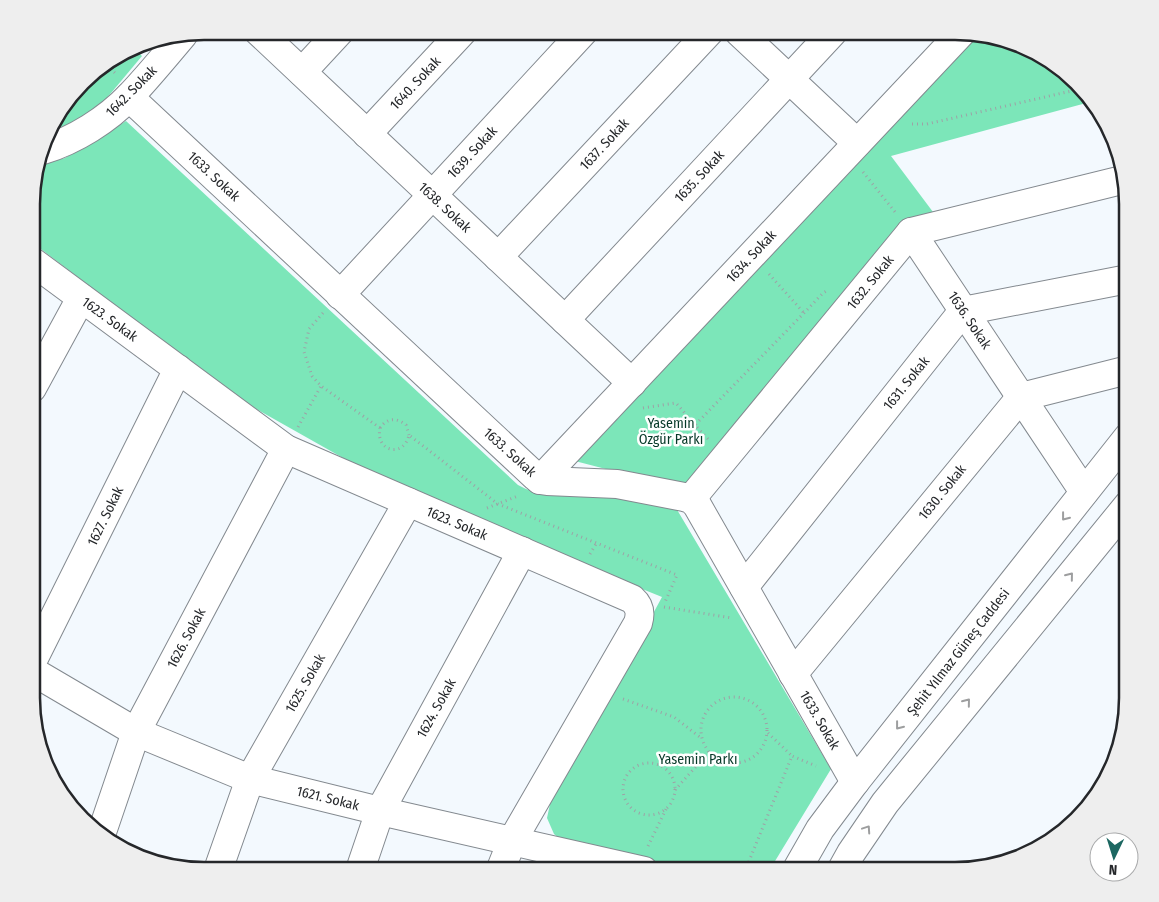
<svg xmlns="http://www.w3.org/2000/svg" width="1159" height="902" font-family="'Fira Sans Condensed',sans-serif">
  <rect width="100%" height="100%" fill="#f3f9fe"/>
  <g fill="#7ce6b9">
    <path d="M973,33L1021,44L1062,70L1074,80L1090,102L891,156L933,212L899,229L691,491L571,460Z"/>
    <path d="M134,49L142,56L106,99L72,125L48,137L54,118L90,74Z"/>
    <path d="M126,121L518,485L526,489L536,492L615,495L676,508L831,769L769,871H682L568,846L554,834L547,818L550,804L662,597L543,549L352,463L235,397L33,243V182L38,165L65,158Z"/>
  </g>
  <g fill="none" stroke-linecap="round" stroke-linejoin="round">
    <defs>
      <g id="minor">
        <path d="M258,31L632,383"/>
        <path d="M739,32L857,143"/>
        <path d="M302,72L340,31"/>
        <path d="M129,97L535,476L540,480L547,481L617,484L684,497L691,499L697,505L855,782"/>
        <path d="M367,134L463,31"/>
        <path d="M43,150C75,140 107,120 130,96C149,76 166,55 183,35"/>
        <path d="M911,232L1084,492"/>
        <path d="M498,257L710,31"/>
        <path d="M33,262L286,449L632,599C640,606 641,613 638,623L512,841L500,871"/>
        <path d="M340,295L584,31"/>
        <path d="M565,320L833,32"/>
        <path d="M32,388L81,298"/>
        <path d="M540,480L962,32"/>
        <path d="M691,499L911,232L1122,180"/>
        <path d="M744,587L963,311L1128,279"/>
        <path d="M32,662L178,369"/>
        <path d="M32,671L136,732L250,779L380,811L644,871"/>
        <path d="M793,674L1021,397L1128,370"/>
        <path d="M101,835L136,732L286,449"/>
        <path d="M218,870L250,779L408,502"/>
        <path d="M360,870L380,811L522,551"/>
      </g>
      <g id="major">
        <path d="M796,871L820,829L855,782L1128,437"/>
        <path d="M841,871L851,853L885,803L1128,505"/>
      </g>
    </defs>
    <use href="#minor" stroke="#83898f" stroke-width="30"/>
    <use href="#major" stroke="#83898f" stroke-width="30"/>
    <g stroke="#9da2a6" stroke-width="3" stroke-dasharray="1 4" stroke-linecap="butt">
      <path d="M107,65L116,74"/>
      <path d="M912,124H927L1080,89"/>
      <path d="M863,172L895,212"/>
      <path d="M769,274L804,313"/>
      <path d="M323,313L309,329L304,352L312,376L321,386L380,428C375,452 404,458 409,435L498,504L677,575L665,602"/>
      <path d="M643,408L676,403L695,425"/>
      <path d="M298,427L321,386"/>
      <path d="M380,428C387,418 396,417 406,425L409,435"/>
      <path d="M708,439L695,425L804,313L823,293L828,290"/>
      <path d="M487,508L518,496"/>
      <path d="M590,554L596,544"/>
      <path d="M664,607L732,618"/>
      <circle cx="734" cy="730" r="33"/>
      <path d="M623,699L674,717L701,738"/>
      <path d="M768,733L792,756"/>
      <circle cx="649" cy="789" r="26"/>
      <path d="M675,790L709,752"/>
      <path d="M648,846L666,809"/>
      <path d="M745,871L792,756L816,766"/>
    </g>
    <use href="#minor" stroke="#fff" stroke-width="28"/>
    <use href="#major" stroke="#fff" stroke-width="28"/>
  </g>
  <defs><path id="oneway-chevron" d="M-2-3.5L2.5 0L-2 3.5" fill="none" stroke-width="1.6" stroke-linecap="round" stroke-linejoin="round" transform="scale(1.25)"/></defs>
  <g stroke="#9d9e9f">
    <use href="#oneway-chevron" transform="translate(1065 517) rotate(128)"/>
    <use href="#oneway-chevron" transform="translate(1070 576) rotate(-51)"/>
    <use href="#oneway-chevron" transform="translate(967 702) rotate(-51)"/>
    <use href="#oneway-chevron" transform="translate(899 726) rotate(128)"/>
    <use href="#oneway-chevron" transform="translate(867 829) rotate(-56)"/>
  </g>
  <g text-anchor="middle" stroke-width="5" stroke-linejoin="round" paint-order="stroke">
    <g font-size="14" fill="#25272a" stroke="#fff">
      <text transform="translate(415 83) rotate(-47)" y="5">1640. Sokak</text>
      <text transform="translate(131 91) rotate(-45)" y="5">1642. Sokak</text>
      <text transform="translate(604 144) rotate(-47)" y="5">1637. Sokak</text>
      <text transform="translate(472 152) rotate(-47)" y="5">1639. Sokak</text>
      <text transform="translate(214 176) rotate(43)" y="5">1633. Sokak</text>
      <text transform="translate(699 176) rotate(-47)" y="5">1635. Sokak</text>
      <text transform="translate(445 207) rotate(43)" y="5">1638. Sokak</text>
      <text transform="translate(751 256) rotate(-47)" y="5">1634. Sokak</text>
      <text transform="translate(870 282) rotate(-51)" y="5">1632. Sokak</text>
      <text transform="translate(110 319) rotate(36)" y="5">1623. Sokak</text>
      <text transform="translate(970 320) rotate(56)" y="5">1636. Sokak</text>
      <text transform="translate(906 383) rotate(-51)" y="5">1631. Sokak</text>
      <text transform="translate(510 452) rotate(42)" y="5">1633. Sokak</text>
      <text transform="translate(942 492) rotate(-51)" y="5">1630. Sokak</text>
      <text transform="translate(105 516) rotate(-64)" y="5">1627. Sokak</text>
      <text transform="translate(457 523) rotate(23)" y="5">1623. Sokak</text>
      <text transform="translate(186 638) rotate(-62)" y="5">1626. Sokak</text>
      <text transform="translate(958 652) rotate(-52)" y="5">Şehit Yılmaz Güneş Caddesi</text>
      <text transform="translate(305 683) rotate(-60)" y="5">1625. Sokak</text>
      <text transform="translate(436 708) rotate(-61)" y="5">1624. Sokak</text>
      <text transform="translate(820 720) rotate(60)" y="5">1633. Sokak</text>
      <text transform="translate(328 798) rotate(14)" y="5">1621. Sokak</text>
    </g>
    <g font-size="14" fill="#063928" stroke="#fff">
      <text x="671" y="428">Yasemin<tspan x="671" dy="16">Özgür Parkı</tspan></text>
      <text x="698" y="764">Yasemin Parkı</text>
    </g>
  </g>
  <path d="M0 0H1159V902H0ZM204 40H955A164 164 0 0 1 1119 204V698A164 164 0 0 1 955 862H204A164 164 0 0 1 40 698V204A164 164 0 0 1 204 40Z" fill="#eee" fill-rule="evenodd"/>
  <path fill="none" stroke="#25272a" stroke-width="2.5" d="M204 40H955A164 164 0 0 1 1119 204V698A164 164 0 0 1 955 862H204A164 164 0 0 1 40 698V204A164 164 0 0 1 204 40Z"/>
  <g transform="translate(1114 857) rotate(184)"><circle r="24" fill="#ffffff" stroke="#a8a9aa"/>
  <path d="M0-4L9 19L0 12L-9 19Z" fill="#1c6761"/>
  <text y="-8" font-size="14" font-weight="bold" text-anchor="middle" fill="#25272a">N</text>
  </g>
</svg>
